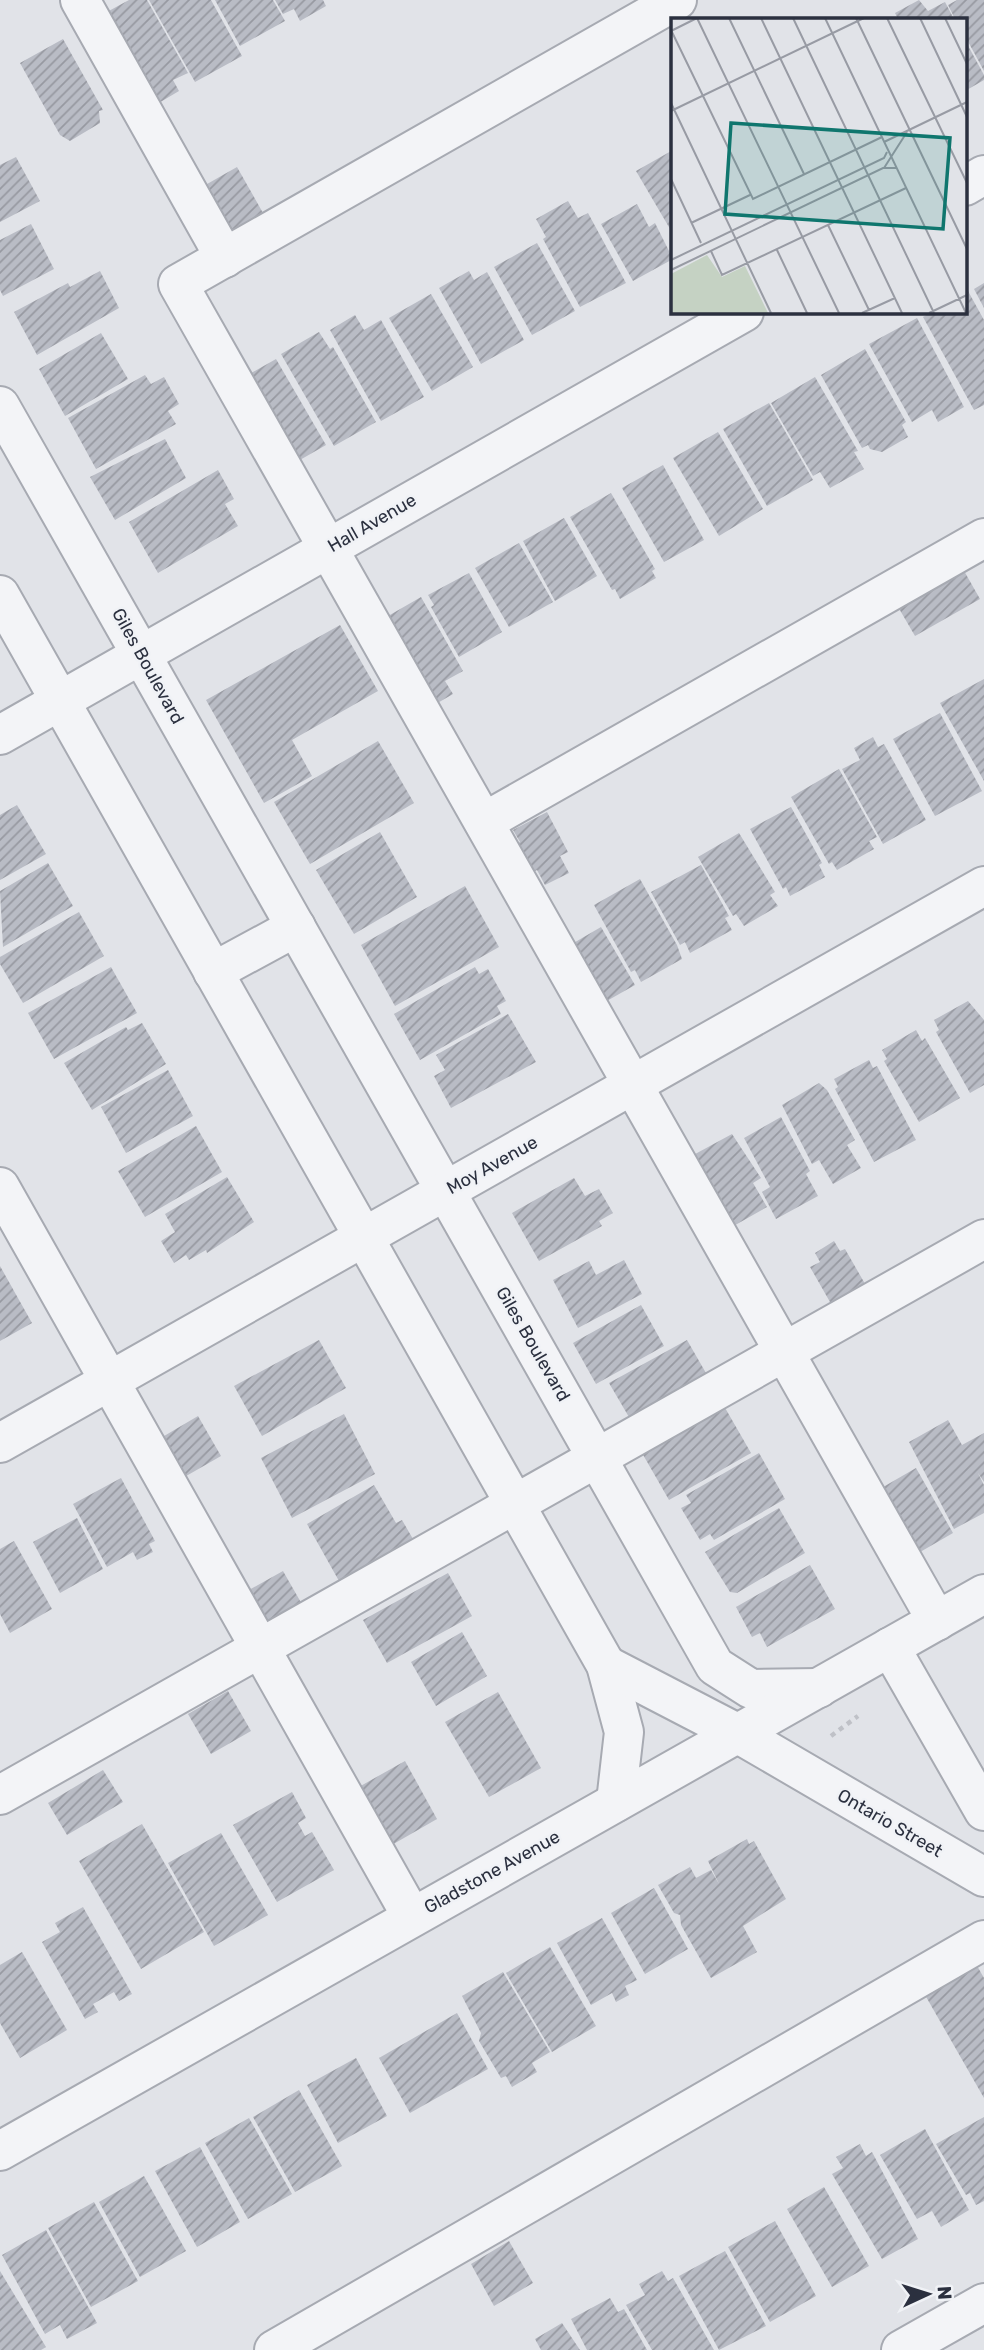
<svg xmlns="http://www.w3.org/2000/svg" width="984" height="2350" font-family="Rubik,sans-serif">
  <defs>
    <pattern id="building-hatch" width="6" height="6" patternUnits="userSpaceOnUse" patternTransform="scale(1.75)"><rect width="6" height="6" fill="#b9bcc5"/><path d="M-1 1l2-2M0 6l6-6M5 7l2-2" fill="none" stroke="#9799a1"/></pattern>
  </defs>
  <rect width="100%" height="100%" fill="#e1e3e8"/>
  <g fill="url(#building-hatch)">
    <path d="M129,0H147L188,73L173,80L179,91L152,107L94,19Z"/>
    <path d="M149,0H211L242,56L195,82Z"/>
    <path d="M215,0H273L285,21L240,46Z"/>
    <path d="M275,0H323L326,6L300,21L294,9L283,14Z"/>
    <path d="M919,0L928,11L945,2L954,19H898L895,13Z"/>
    <path d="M957,0H984V71L965,36V19H955L948,5Z"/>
    <path d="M63,39L103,110L99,111L100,123L70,141L60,135L20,63Z"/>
    <path d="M965,40L984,75V80L965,91Z"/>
    <path d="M673,150V234L636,171Z"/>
    <path d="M16,157L40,201L0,222V165Z"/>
    <path d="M237,167L263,213L218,238L193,192Z"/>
    <path d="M568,201L578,218L588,213L626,283L580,307L543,239L546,237L536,219Z"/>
    <path d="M637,204L649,227L655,223L673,259L633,281L601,224Z"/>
    <path d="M31,224L54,269L3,296L0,290V240Z"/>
    <path d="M537,243L575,311L532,335L494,267Z"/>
    <path d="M100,271L119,308L37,355L14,312L68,283L70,287Z"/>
    <path d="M469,271L474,280L487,272L524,340L481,364L439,288Z"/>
    <path d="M984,283V308L974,289Z"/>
    <path d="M968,291L984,320V405L974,410L923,317L932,312H965V293Z"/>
    <path d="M431,294L473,367L432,391L389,318Z"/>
    <path d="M355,315L364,330L381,320L424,397L381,421L330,330Z"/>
    <path d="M917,318L964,407L938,422L932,410L912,422L869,344Z"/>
    <path d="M319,332L330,349L333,347L376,422L334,446L281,354Z"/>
    <path d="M101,333L128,379L65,416L39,369Z"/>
    <path d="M865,349L906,422L902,425L908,437L882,452L870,449L868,445L862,448L821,375Z"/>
    <path d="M276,359L326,445L286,468L237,381Z"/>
    <path d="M145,375L151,384L164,377L179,404L168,411L176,424L96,469L68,418Z"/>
    <path d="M815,377L858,451L854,452L864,469L830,488L820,472L813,476L771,403Z"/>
    <path d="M769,403L813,480L767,506L723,429Z"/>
    <path d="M718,432L763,509L719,536L673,458Z"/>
    <path d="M165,439L186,478L115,520L90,477Z"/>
    <path d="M663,465L704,540L664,562L622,488Z"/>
    <path d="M218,470L234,499L225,504L238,526L158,573L129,522Z"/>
    <path d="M611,493L655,569L652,571L656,578L620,599L615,589L612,590L570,517Z"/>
    <path d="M564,518L597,576L555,601L523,541Z"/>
    <path d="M519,543L553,602L509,627L475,568Z"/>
    <path d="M959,562L980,599L915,636L894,600Z"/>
    <path d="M469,573L502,632L459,657L431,607L434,605L428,595Z"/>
    <path d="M421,597L463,671L445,681L453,694L429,708L376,623Z"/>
    <path d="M340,625L378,691L292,740L312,776L264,803L206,700Z"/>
    <path d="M984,679V781L940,703Z"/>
    <path d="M940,713L982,791L935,816L893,739Z"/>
    <path d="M873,737L878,747L884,744L926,820L883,844L842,769L860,760L854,748Z"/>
    <path d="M378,741L414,803L310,864L274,802Z"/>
    <path d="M839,769L877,837L869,841L874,849L837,870L832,862L829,864L791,797Z"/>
    <path d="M17,805L46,854L0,880V815Z"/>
    <path d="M791,807L822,863L819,865L825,877L790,896L786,887L783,889L750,829Z"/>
    <path d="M547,812L568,852L560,856L569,873L545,885L537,870L526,876L511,847L520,842L513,830Z"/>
    <path d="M380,832L417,897L354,934L316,870Z"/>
    <path d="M739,833L775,892L770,895L778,906L744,926L736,914L733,916L698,857Z"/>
    <path d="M48,863L73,906L3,947L0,891Z"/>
    <path d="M701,865L729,916L725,918L732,930L690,953L685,942L680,945L651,892Z"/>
    <path d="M640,879L677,945L682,959L641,982L635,970L631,972L594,905Z"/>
    <path d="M465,886L499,947L395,1006L361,945Z"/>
    <path d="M79,912L104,956L23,1003L0,964V957Z"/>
    <path d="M601,927L635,985L598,1006L565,948Z"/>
    <path d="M111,967L137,1013L54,1059L28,1013Z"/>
    <path d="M475,967L479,974L488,969L506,1001L497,1006L501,1014L420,1060L394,1014Z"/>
    <path d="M968,1001L984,1020V1085L970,1093L936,1032L939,1030L934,1020Z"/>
    <path d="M508,1014L536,1062L451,1108L434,1076L445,1070L436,1055Z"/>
    <path d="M142,1023L166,1064L92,1110L64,1063L126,1027L128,1030Z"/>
    <path d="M916,1030L922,1041L925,1038L960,1098L919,1122L884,1061L887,1059L882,1050Z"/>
    <path d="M869,1060L873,1068L877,1066L916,1140L874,1162L835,1089L838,1087L834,1079Z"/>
    <path d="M168,1070L193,1116L126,1153L101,1107Z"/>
    <path d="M819,1083L827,1090L855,1140L847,1145L861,1168L833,1184L819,1160L812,1164L782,1105Z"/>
    <path d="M781,1117L810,1171L806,1174L818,1196L776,1219L762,1192L770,1187L744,1138Z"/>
    <path d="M196,1126L222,1172L145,1217L118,1171Z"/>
    <path d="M732,1134L761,1178L753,1183L767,1207L730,1228L686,1159Z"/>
    <path d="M227,1177L254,1222L207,1253L206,1250L189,1260L186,1255L174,1263L161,1241L175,1232L165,1214Z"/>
    <path d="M574,1178L585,1196L599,1189L613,1213L599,1221L602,1226L539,1261L512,1213Z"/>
    <path d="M834,1241L840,1251L845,1249L868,1289L834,1309L810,1267L820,1262L815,1253Z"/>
    <path d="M624,1260L642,1294L578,1328L553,1280L589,1261L596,1275Z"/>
    <path d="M0,1266L32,1323L0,1341Z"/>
    <path d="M641,1305L664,1346L596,1384L573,1343Z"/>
    <path d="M319,1340L346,1388L262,1436L234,1386Z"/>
    <path d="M687,1340L710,1380L633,1424L609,1383Z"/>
    <path d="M724,1406L751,1453L669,1500L642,1453Z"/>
    <path d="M344,1414L375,1474L292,1518L261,1458Z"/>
    <path d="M198,1416L221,1456L181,1479L159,1439Z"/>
    <path d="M948,1420L962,1445L984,1433V1482L978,1473L984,1485V1513L954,1529L909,1442Z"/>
    <path d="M759,1453L785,1499L714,1540L710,1534L700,1540L681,1508L691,1503L686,1495Z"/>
    <path d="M916,1468L953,1533L908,1559L871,1494Z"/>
    <path d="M121,1478L155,1541L149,1544L153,1552L137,1560L133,1552L107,1567L73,1504Z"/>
    <path d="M374,1485L396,1523L402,1520L413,1539L339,1581L307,1524Z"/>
    <path d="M779,1508L805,1553L737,1593L730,1592L705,1552Z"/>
    <path d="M77,1518L103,1569L60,1593L33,1542Z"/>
    <path d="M14,1541L52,1609L10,1633L0,1614V1549Z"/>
    <path d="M810,1565L835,1609L767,1647L760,1633L752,1637L736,1607Z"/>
    <path d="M283,1571L307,1613L265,1637L240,1595Z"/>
    <path d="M448,1573L472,1616L387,1663L363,1620Z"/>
    <path d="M462,1632L487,1676L436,1706L411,1662Z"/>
    <path d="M228,1691L251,1731L211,1754L188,1714Z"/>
    <path d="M498,1692L541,1768L489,1797L445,1722Z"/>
    <path d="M405,1761L437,1819L390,1846L357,1788Z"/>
    <path d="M103,1770L123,1802L67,1835L48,1803Z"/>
    <path d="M292,1792L306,1818L298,1823L305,1836L312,1832L334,1870L277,1902L233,1825Z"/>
    <path d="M142,1824L204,1932L141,1969L79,1861Z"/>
    <path d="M221,1833L268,1915L214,1946L168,1863Z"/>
    <path d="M747,1839L749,1844L754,1841L786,1899L743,1926L757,1952L711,1978L681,1925L680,1915L674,1913L658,1885L690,1867L696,1878L711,1870L719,1884L708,1861Z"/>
    <path d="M654,1888L688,1949L645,1974L611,1913Z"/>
    <path d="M83,1907L132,1994L119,2001L114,1992L93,2004L98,2012L85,2019L42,1942L60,1932L55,1923Z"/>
    <path d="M602,1918L637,1980L625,1986L629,1995L616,2002L612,1993L591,2005L557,1943Z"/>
    <path d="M550,1947L596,2026L552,2052L506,1973Z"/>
    <path d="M22,1952L67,2030L20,2058L0,2023V1965Z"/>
    <path d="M972,1957L984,1978V2098L921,1988Z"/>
    <path d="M503,1972L550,2052L532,2063L537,2072L512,2087L506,2076L501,2078L479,2041L481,2033L462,1996Z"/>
    <path d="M457,2013L488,2069L410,2113L379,2058Z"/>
    <path d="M356,2058L387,2116L338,2143L307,2085Z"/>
    <path d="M299,2090L342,2166L295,2192L253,2117Z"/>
    <path d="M984,2117V2201L976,2205L970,2193L966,2195L936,2144Z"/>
    <path d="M249,2118L292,2194L248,2219L205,2143Z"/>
    <path d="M925,2129L969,2210L941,2227L932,2211L917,2219L880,2155Z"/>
    <path d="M860,2144L866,2156L872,2152L918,2239L882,2259L832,2174L843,2168L836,2157Z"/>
    <path d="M200,2147L240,2222L197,2247L155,2171Z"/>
    <path d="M144,2176L186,2251L140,2277L99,2202Z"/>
    <path d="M824,2187L869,2266L832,2287L787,2209Z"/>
    <path d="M94,2202L138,2281L91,2307L48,2228Z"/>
    <path d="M775,2221L816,2296L770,2322L728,2247Z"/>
    <path d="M46,2230L97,2323L67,2339L60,2325L45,2334L2,2255Z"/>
    <path d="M509,2241L533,2283L494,2306L471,2264Z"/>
    <path d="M725,2251L766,2326L719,2350L679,2276Z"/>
    <path d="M0,2271L46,2347L41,2350H0Z"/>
    <path d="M662,2271L668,2281L673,2278L714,2350H652L626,2305L645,2295L639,2284Z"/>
    <path d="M610,2298L618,2312L624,2309L647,2350H587L571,2319Z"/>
    <path d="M562,2323L580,2350H541L535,2339Z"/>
  </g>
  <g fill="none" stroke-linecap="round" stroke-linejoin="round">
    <defs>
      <g id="minor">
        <path d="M80,0L225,258"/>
        <path d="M677,0L178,284L937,1621"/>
        <path d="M965,186L984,175"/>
        <path d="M0,406L715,1666L751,1689L819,1688"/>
        <path d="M0,595L606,1665L624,1732L616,1802"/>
        <path d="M0,735L744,312"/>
        <path d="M484,822L984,538"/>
        <path d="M213,972L296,927"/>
        <path d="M0,1187L412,1917"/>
        <path d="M0,1443L984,886"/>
        <path d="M890,1647L984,1811"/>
        <path d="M606,1665L737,1733L984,1877"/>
        <path d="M0,1795L984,1239"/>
        <path d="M0,2151L984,1594"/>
        <path d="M274,2350L984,1940"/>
        <path d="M901,2350L984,2303"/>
      </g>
    </defs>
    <use href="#minor" stroke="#a7aab2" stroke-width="42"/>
    <path stroke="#bfc1c7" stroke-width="4.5" stroke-dasharray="5 5" stroke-linecap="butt" d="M831,1736L858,1716"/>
    <use href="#minor" stroke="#f3f4f7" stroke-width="38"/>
  </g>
  <g text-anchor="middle" stroke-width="5" stroke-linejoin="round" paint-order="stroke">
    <g font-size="18" fill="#2b303f" stroke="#f0f2f6">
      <text transform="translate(372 523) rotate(-30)" y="6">Hall Avenue</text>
      <text transform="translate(148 666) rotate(61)" y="6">Giles Boulevard</text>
      <text transform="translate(492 1165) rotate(-29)" y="6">Moy Avenue</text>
      <text transform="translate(533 1344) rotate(60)" y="6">Giles Boulevard</text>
      <text transform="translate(890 1823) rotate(30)" y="6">Ontario Street</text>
      <text transform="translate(492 1872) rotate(-29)" y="6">Gladstone Avenue</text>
    </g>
  </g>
  <g transform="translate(671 18)">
    <rect width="296" height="296" fill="#e1e3e8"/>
    <path d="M36,237L51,259L74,248L97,295H0V256Z" fill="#c5d2c3"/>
    <path fill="none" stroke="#989ba4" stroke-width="2" d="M26,0L168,295M58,0L133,156M90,0L231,295M122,0L263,295M154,0L295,295M185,0L296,231M216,0L296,165M249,0L296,99M274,0L296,46M0,12L82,181L211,119M0,13L26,0M0,85L100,295M0,93L193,0M213,124L296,84M213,150L236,114M0,161L30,225M20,205L79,177M157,207L198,292M106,232L136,295M40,233L51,257L235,170M0,242L213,140L216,134M0,252L212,150H225M191,295L224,280M258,295L296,277"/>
    <path fill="#0f766e" fill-opacity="0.15" stroke="#0f766e" stroke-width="3.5" d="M60,105L279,120L272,211L54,196Z"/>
    <rect width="296" height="296" fill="none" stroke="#2b303f" stroke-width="3.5"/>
  </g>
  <g transform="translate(928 2294) rotate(86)" stroke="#f0f2f6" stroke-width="5" paint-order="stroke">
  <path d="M0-5L12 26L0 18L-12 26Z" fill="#2b303f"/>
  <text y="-10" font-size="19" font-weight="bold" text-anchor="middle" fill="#2b303f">N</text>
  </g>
</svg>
